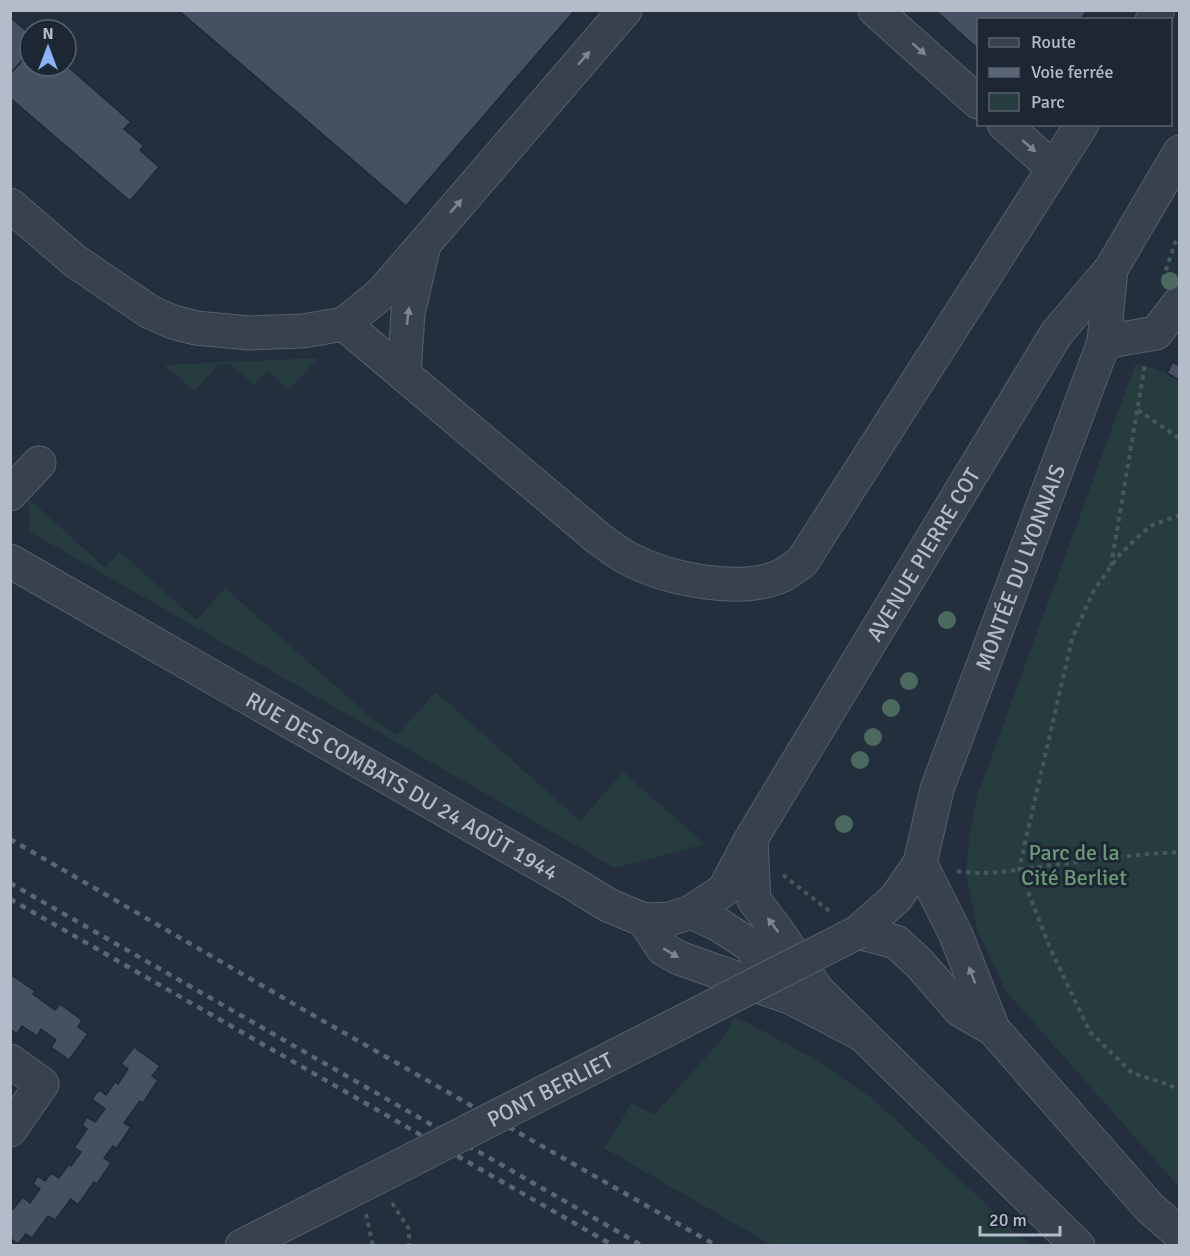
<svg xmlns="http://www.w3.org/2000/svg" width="1190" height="1256" font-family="Signika,sans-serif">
  <rect width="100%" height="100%" fill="#242f3e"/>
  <g fill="#263c3f">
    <path d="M318,358L289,390L267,370L254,385L230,364H219L195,391L164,365Z"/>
    <path d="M1136,363L1167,373L1179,381V1187L1006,991L977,929L966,873L969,839L977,796Z"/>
    <path d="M28,498L105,568L120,552L196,620L225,588L376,722L397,735L436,692L580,821L623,772L705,844L615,868L30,532Z"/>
    <path d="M735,1016L811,1057L873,1099L1030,1245H772L604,1148L632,1103L654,1115L723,1038Z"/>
  </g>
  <g fill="#455162" stroke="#1f2835" stroke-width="1.5">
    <path d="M178,10H575L406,206Z"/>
    <path d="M935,10H1088L1080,20H978V49Z"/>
    <path d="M10,17L30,34V52L10,74Z"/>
    <path d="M30,52V66L66,65L131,122L124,129L144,146L140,150L159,167L130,201L10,98V74Z"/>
    <path d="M1173,362L1180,367V381L1167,373Z"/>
    <path d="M13,976L35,991L33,994L55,1010L60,1004L82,1020L78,1027L88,1034L69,1060L51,1047L56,1040L41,1029L37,1036L22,1026L17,1034L10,1029V978Z"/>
    <path d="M134,1047L160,1066L152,1076L158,1080L143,1103L140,1101L124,1123L131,1127L116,1149L113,1146L104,1158L111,1163L97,1184L94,1182L78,1205L71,1199L55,1220L48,1216L32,1238L26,1234L18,1244L10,1238V1212L23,1197L30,1203L40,1189L33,1184L38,1176L45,1181L51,1173L59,1178L69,1164L71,1166L81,1152L74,1148L87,1129L82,1125L87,1117L95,1122L105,1109L92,1099L99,1090L106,1095L115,1082L118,1084L128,1069L121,1064Z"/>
  </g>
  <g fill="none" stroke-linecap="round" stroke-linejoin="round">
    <defs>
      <g id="minor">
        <path d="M875,10L978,102"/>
        <path d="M1152,20L1158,10"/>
        <path d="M1004,124L1053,168"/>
        <path d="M10,205L75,261L150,312L173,322L196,328L249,333L303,331L344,324L598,538C608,545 618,553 629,559C668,579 741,595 783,575C790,571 796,566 802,562L1082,124"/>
        <path d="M344,324L382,293L625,10"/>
        <path d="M1104,342L1156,333L1180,302"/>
        <path d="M404,375L408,313L423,249"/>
        <path d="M10,494L39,463"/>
        <path id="s1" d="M10,561L574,884L608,905L644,920L663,949L679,958L792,998L863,1035"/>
        <path d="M751,841L754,900L776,929L817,990L1078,1246"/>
        <path d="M920,863L956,935L993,1029"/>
        <path d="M691,912L719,925L750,945L774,981L790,997"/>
        <path id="s2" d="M644,920L670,919L691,912L724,890L751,839L1056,334L1111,269L1180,152"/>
        <path id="s3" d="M858,932L896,898L920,863L937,789L1104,342L1111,269"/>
        <path d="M858,932L896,942L919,963L960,1010L993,1029L1150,1208L1180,1234"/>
        <path d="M10,1061L42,1084L10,1130"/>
        <path d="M242,1246L386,1173"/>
      </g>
    </defs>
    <use href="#minor" stroke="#565f6c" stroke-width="35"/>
    <g stroke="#44595c" stroke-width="4" stroke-dasharray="4.5 4.5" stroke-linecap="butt">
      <path d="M1163,279L1175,243L1180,235"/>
      <path d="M1138,410L1180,439"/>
      <path d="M1180,515L1150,526L1120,554L1094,590L1072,639L1019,869L1050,948L1090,1032L1132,1073L1170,1085L1180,1091"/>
      <path d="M1111,566L1145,364"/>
      <path d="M957,871C984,876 1017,870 1045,866C1090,861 1134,854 1180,852"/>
      <path d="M783,875L832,913"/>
      <path d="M392,1203L409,1229V1246"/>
      <path d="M366,1214L373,1246"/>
    </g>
    <use href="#minor" stroke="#38414e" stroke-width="33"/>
    <g stroke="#5a6575" stroke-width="4.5" stroke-dasharray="6 6" stroke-linecap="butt">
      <path d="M10,839L311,1014L717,1246"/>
      <path d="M10,883L643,1246"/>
      <path d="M10,899L614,1246"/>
    </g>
    <defs>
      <g id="minor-bridge">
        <path id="s4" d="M386,1173L858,932"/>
      </g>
    </defs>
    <use href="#minor-bridge" stroke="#565f6c" stroke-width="35" stroke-linecap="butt"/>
    <use href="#minor-bridge" stroke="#38414e" stroke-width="33"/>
  </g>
  <g fill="#4b6a5d">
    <circle cx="1170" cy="281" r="9"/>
    <circle cx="947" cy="620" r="9"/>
    <circle cx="909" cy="681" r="9"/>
    <circle cx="891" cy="708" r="9"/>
    <circle cx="873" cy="737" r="9"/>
    <circle cx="860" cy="760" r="9"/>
    <circle cx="844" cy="824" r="9"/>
  </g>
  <defs><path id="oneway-solid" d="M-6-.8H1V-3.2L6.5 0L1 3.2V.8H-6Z" transform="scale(1.5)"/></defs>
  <g fill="#7c8592">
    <use href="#oneway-solid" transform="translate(919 49) rotate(41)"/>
    <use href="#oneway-solid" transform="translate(584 58) rotate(-49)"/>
    <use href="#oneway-solid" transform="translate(1029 146) rotate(41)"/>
    <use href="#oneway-solid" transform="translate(456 206) rotate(-49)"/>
    <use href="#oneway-solid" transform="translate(408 316) rotate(-83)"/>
    <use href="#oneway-solid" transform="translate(773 925) rotate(-127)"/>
    <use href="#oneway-solid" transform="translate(671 953) rotate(31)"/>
    <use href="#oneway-solid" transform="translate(972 975) rotate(-111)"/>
  </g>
  <g text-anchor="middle" stroke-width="6" stroke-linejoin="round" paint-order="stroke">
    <g font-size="22" fill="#b4bcc9" stroke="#1d2633">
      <text dy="8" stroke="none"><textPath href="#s2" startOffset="478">AVENUE PIERRE COT</textPath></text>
      <text dy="8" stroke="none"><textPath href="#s3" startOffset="406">MONTÉE DU LYONNAIS</textPath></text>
      <text dy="8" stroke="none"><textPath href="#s1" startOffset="452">RUE DES COMBATS DU 24 AOÛT 1944</textPath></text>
      <text dy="8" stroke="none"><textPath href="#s4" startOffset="184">PONT BERLIET</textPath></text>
    </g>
    <g font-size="22" fill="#6b9a76" stroke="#1d2633">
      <text x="1074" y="860">Parc de la<tspan x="1074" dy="25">Cité Berliet</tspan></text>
    </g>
  </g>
  <rect width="1190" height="1256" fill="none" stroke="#b4bcc9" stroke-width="24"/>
  <rect x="977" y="18" width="195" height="108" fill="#1d2633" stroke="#59626f" stroke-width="1.5"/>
  <rect x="989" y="38" width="30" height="9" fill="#38414e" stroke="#59626f" stroke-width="1.5"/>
  <text x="1031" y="48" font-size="18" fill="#b4bcc9">Route</text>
  <rect x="989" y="68" width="30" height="9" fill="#5a6575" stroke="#59626f" stroke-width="1.5"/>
  <text x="1031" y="78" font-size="18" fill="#b4bcc9">Voie ferrée</text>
  <rect x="989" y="93" width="30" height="18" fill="#263c3f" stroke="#59626f" stroke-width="1.5"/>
  <text x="1031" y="108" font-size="18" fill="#b4bcc9">Parc</text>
  <g transform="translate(48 48)"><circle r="28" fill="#1d2633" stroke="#59626f" stroke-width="1.5"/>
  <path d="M0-4.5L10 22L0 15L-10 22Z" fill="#8ab4f8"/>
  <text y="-9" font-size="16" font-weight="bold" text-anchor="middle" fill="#b4bcc9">N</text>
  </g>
  <path d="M980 1226v9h80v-9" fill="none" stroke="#b4bcc9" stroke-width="3"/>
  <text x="989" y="1226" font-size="18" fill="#b4bcc9" stroke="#1d2633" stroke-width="4.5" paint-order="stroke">20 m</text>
</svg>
